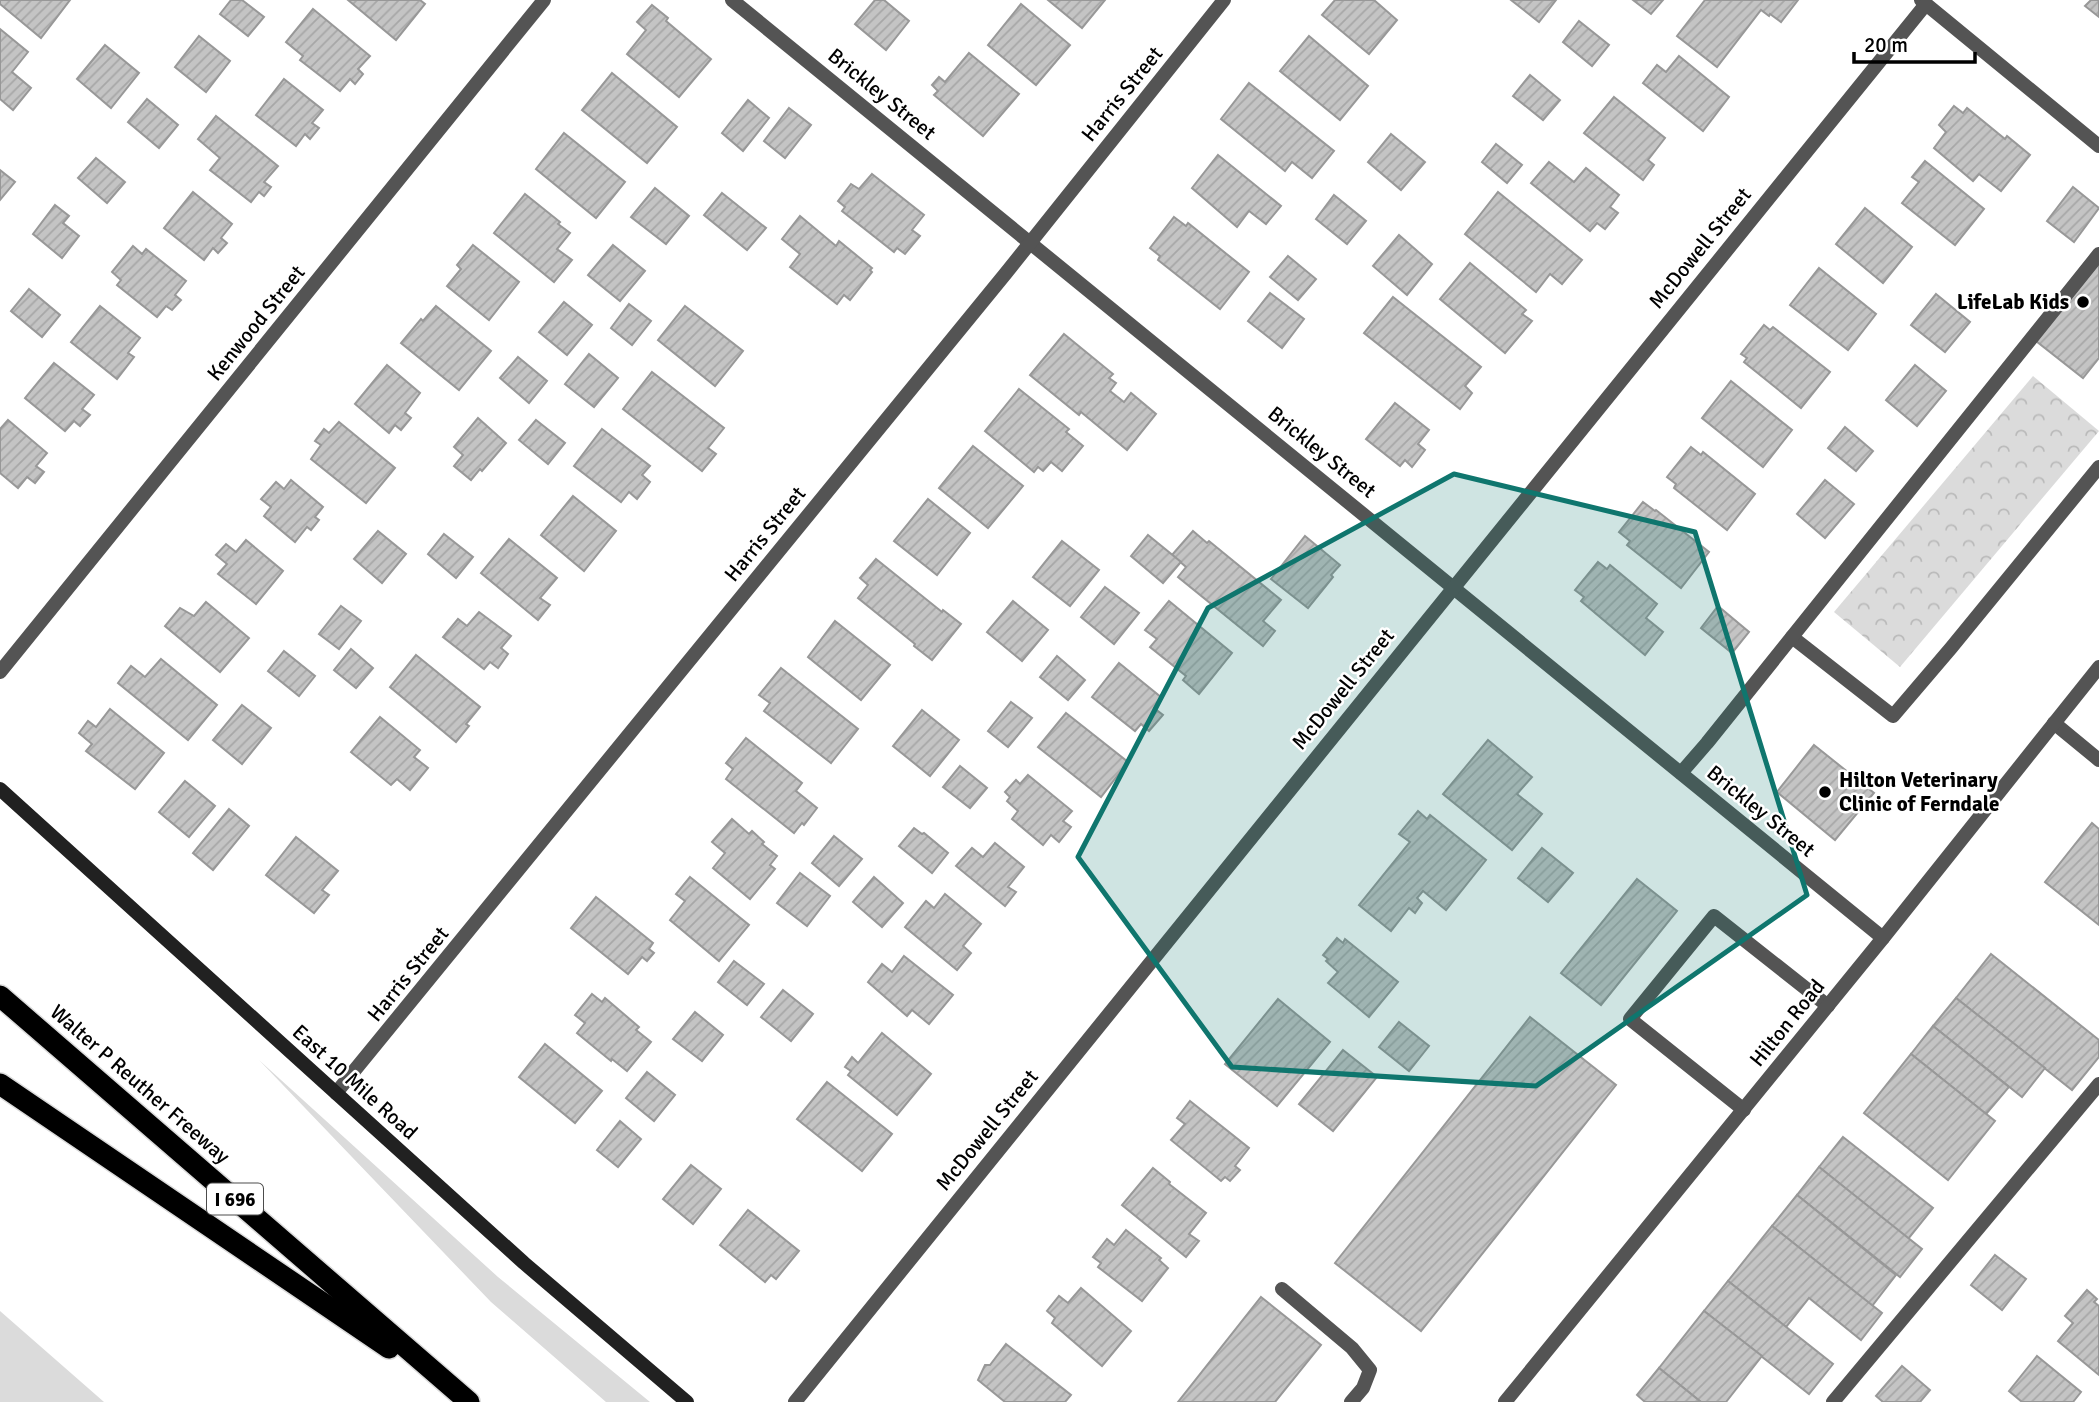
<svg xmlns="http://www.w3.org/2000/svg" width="2099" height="1402" font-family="Signika,sans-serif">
  <defs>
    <pattern id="park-crowns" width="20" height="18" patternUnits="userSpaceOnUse" patternTransform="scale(1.75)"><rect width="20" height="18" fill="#dbdbdb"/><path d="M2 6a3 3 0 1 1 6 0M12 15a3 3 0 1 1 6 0" fill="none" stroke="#bababa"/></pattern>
    <pattern id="building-hatch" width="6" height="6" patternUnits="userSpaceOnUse" patternTransform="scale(1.75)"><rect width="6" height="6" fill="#c4c4c4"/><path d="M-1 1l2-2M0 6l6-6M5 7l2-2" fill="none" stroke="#a7a7a7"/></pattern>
  </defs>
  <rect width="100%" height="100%" fill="#fff"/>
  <g fill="#dbdbdb">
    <path d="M259,1060L498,1277L650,1402H606L491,1302Z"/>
    <path d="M0,1311L104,1402H0Z"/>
  </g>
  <path fill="url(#park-crowns)" d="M2033,376L2099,431L1900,667L1834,612Z"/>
  <g fill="url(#building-hatch)" stroke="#989898" stroke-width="2">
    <path d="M0,0H70L41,38L0,4Z"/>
    <path d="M231,0H242L264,17L248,36L220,14Z"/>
    <path d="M348,0H420L425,4L396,40Z"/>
    <path d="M875,0H884L909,21L886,50L855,24Z"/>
    <path d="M1048,0H1105L1082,28Z"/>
    <path d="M1335,0H1374L1397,20L1369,54L1322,15Z"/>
    <path d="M1511,0H1556L1539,22Z"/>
    <path d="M1633,0H1663L1651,14Z"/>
    <path d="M1705,0H1798L1781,22L1770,14L1769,16L1761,10L1717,67L1677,36Z"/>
    <path d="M2091,0H2099V17L2085,6Z"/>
    <path d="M1021,4L1070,45L1036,85L988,45Z"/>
    <path d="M652,5L668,18L666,21L711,59L679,97L627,54L646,30L637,22Z"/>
    <path d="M313,9L370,56L358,69L363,74L355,84L350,79L340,91L300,60L303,56L286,42Z"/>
    <path d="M1579,21L1609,45L1592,66L1563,42Z"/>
    <path d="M0,29L28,52L12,72L31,88L13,110L0,99Z"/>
    <path d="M199,36L230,61L206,92L175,67Z"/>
    <path d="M1309,36L1368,86L1340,120L1280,71Z"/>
    <path d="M105,45L139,73L111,108L77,79Z"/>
    <path d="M969,53L1019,94L983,136L934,95L938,91L932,85L939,77L945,82Z"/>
    <path d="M1679,56L1729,97L1703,131L1643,83L1657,65L1666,72Z"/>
    <path d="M612,73L677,127L647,163L582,110Z"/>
    <path d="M1530,75L1560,100L1543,120L1513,96Z"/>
    <path d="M284,79L323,110L312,123L319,128L310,139L305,134L296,146L256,115Z"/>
    <path d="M1249,83L1334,151L1312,178L1292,162L1285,171L1221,119Z"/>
    <path d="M1614,97L1665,138L1648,160L1654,165L1643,180L1584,133Z"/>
    <path d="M147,99L178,125L159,148L128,122Z"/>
    <path d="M748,100L769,118L743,151L722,133Z"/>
    <path d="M1954,106L1963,113L1967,108L2005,139L2007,136L2030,155L2001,191L1979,174L1973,181L1934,148L1946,132L1939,125Z"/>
    <path d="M789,108L811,125L785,158L764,141Z"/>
    <path d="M216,116L278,166L264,182L271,187L264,196L259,192L251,202L210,170L220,158L198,139Z"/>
    <path d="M564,133L625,182L596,218L536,169Z"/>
    <path d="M1391,134L1425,162L1401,190L1368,162Z"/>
    <path d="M1496,144L1522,165L1507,183L1482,162Z"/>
    <path d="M1218,155L1281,206L1266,224L1249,211L1237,227L1192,188Z"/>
    <path d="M96,158L125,182L107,203L78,178Z"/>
    <path d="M1925,161L1984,209L1955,245L1902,203L1919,182L1912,177Z"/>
    <path d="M1549,162L1574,182L1586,168L1619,195L1610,207L1618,213L1605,229L1597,223L1590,231L1531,183Z"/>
    <path d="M0,170L15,182L0,200Z"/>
    <path d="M872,174L924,215L912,230L920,236L905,254L897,248L894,252L842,211L845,207L838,201L851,184L859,189Z"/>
    <path d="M2073,187L2099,208L2074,242L2047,221Z"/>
    <path d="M655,188L689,216L666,244L631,217Z"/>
    <path d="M193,192L232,224L221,238L227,243L218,253L213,248L204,260L164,228Z"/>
    <path d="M1498,192L1582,260L1562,284L1550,274L1536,292L1465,234Z"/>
    <path d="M722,193L766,228L747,250L704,215Z"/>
    <path d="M525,194L560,222L558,224L570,233L557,249L572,260L554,282L494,233Z"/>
    <path d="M1334,195L1366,221L1347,244L1316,219Z"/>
    <path d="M55,205L69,216L63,223L79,236L62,258L33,234Z"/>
    <path d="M1865,208L1912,247L1883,283L1836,244Z"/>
    <path d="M800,216L836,246L839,241L872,268L870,270L872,272L850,300L844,295L837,304L790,267L800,254L782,239Z"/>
    <path d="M1174,217L1186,226L1188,223L1249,272L1220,309L1158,260L1160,256L1150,248Z"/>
    <path d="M1399,235L1432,264L1407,295L1373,266Z"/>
    <path d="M473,245L519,282L489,320L447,286L461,269L457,265Z"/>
    <path d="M613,245L645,271L620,301L588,275Z"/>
    <path d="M133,246L142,254L146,249L186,281L175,295L181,300L172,310L166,306L157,317L117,285L121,280L112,272Z"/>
    <path d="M1288,256L1316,279L1298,300L1270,277Z"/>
    <path d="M1470,263L1526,310L1522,314L1532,321L1505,353L1440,299Z"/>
    <path d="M2099,263V358L2083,378L2036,341Z"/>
    <path d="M1819,268L1876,314L1848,350L1790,305Z"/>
    <path d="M29,289L60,315L42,337L11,311Z"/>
    <path d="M1270,293L1304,319L1282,348L1248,321Z"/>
    <path d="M1936,294L1970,322L1945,352L1911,325Z"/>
    <path d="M1393,297L1481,367L1465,386L1472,393L1460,409L1364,333Z"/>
    <path d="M564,302L592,325L567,355L539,332Z"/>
    <path d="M629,304L651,321L632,345L611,328Z"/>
    <path d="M100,306L140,338L128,353L134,357L117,379L71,342Z"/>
    <path d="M436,306L491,351L459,390L401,343L421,319L423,321Z"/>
    <path d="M685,306L743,351L715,386L658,340Z"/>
    <path d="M1764,325L1770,330L1773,327L1830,372L1801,408L1744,362L1747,358L1741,354Z"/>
    <path d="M1064,334L1113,374L1109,378L1116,383L1110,391L1124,402L1131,393L1156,414L1127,450L1081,412L1079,415L1030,375Z"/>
    <path d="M589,354L618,378L594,407L565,384Z"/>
    <path d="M518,357L547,381L529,403L500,378Z"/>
    <path d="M54,363L94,395L82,409L90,415L80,426L74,421L65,431L25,398Z"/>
    <path d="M387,365L420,393L405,413L411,418L401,430L395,425L389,433L355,404Z"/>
    <path d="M1915,365L1946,391L1917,426L1886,400Z"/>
    <path d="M652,372L724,428L708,448L716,454L702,471L623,409Z"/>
    <path d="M1731,381L1792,430L1763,467L1702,418Z"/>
    <path d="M1019,389L1069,429L1066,432L1083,446L1062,471L1051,462L1043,471L1038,467L1034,472L985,431Z"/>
    <path d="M1395,403L1429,430L1418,444L1425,450L1412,467L1405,460L1400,466L1366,439Z"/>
    <path d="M478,418L506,443L482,471L480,469L471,480L454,466L463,455L454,447Z"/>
    <path d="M8,420L47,453L36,466L44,472L35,483L27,477L18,488L0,473V429Z"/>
    <path d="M536,420L565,443L548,464L519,440Z"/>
    <path d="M339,422L395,468L366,503L311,459L321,445L315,441L324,429L329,433Z"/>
    <path d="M1845,427L1873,451L1856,471L1828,448Z"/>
    <path d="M602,429L650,466L642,475L650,482L637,499L629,492L621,502L574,466Z"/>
    <path d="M973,446L1023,486L988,528L939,488Z"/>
    <path d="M1691,447L1701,455L1703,452L1755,494L1727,530L1674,488L1676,484L1667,477Z"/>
    <path d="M291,480L323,507L315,517L319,520L311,530L307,527L295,542L264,516L271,507L261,499L276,482L284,489Z"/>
    <path d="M1825,480L1854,504L1825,538L1797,514Z"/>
    <path d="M573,496L616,531L584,571L541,535Z"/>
    <path d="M928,499L970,533L937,575L894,541Z"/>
    <path d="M1643,502L1655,511L1656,510L1709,552L1681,588L1627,545L1630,541L1619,532Z"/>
    <path d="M378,531L406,554L382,583L354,559Z"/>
    <path d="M1193,531L1207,543L1209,541L1281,600L1263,621L1275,631L1263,646L1178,577L1186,567L1172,555Z"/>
    <path d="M444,534L473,557L456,578L428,554Z"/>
    <path d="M1148,535L1181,562L1163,583L1131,556Z"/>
    <path d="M1305,536L1340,565L1331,575L1333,577L1308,608L1271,579Z"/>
    <path d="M509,539L557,578L540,598L550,605L538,620L481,573Z"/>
    <path d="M246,540L283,571L256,604L218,574L227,564L216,555L226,544L236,552Z"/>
    <path d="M1062,541L1099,570L1070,606L1033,577Z"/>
    <path d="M876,559L942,612L943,610L961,624L932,660L914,646L915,644L858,598L868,585L860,578Z"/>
    <path d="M1598,562L1607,569L1610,565L1657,604L1646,618L1663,632L1645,655L1581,601L1584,597L1575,590Z"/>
    <path d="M1105,587L1139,613L1114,644L1081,617Z"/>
    <path d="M1013,601L1048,630L1022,661L987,632Z"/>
    <path d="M1169,601L1232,653L1199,694L1183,680L1186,676L1150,647L1157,639L1145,630Z"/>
    <path d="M206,602L249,638L220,672L165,626L180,608L194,616Z"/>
    <path d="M341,606L361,621L339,649L319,634Z"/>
    <path d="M1718,606L1749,632L1732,653L1701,628Z"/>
    <path d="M479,612L511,636L501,648L508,654L498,668L490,662L484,669L443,637L458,619L467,626Z"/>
    <path d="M835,621L890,665L861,700L808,657Z"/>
    <path d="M351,649L373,668L356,688L334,670Z"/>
    <path d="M284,651L315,676L299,696L268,671Z"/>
    <path d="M416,655L480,707L466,724L469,726L456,742L390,687Z"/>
    <path d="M1057,656L1085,680L1068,700L1040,677Z"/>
    <path d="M161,659L217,705L188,740L118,683L131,666L145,677Z"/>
    <path d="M1119,663L1162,698L1154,708L1163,715L1149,731L1141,724L1135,731L1092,697Z"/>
    <path d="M781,668L858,729L831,763L764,711L770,703L759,695Z"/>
    <path d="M1011,702L1032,718L1008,747L988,731Z"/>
    <path d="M242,705L271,728L242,764L213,740Z"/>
    <path d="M110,709L164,753L135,789L86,751L92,744L79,733L88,721L96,727Z"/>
    <path d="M922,710L959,740L930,776L893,746Z"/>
    <path d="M1066,713L1128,762L1101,797L1038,747Z"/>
    <path d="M380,717L420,750L414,757L428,768L410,790L397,779L391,785L351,752Z"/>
    <path d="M746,738L802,783L796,791L817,808L804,825L802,823L794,833L726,779L733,769L726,763Z"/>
    <path d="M1488,740L1532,777L1517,794L1542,814L1512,850L1443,794Z"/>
    <path d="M1814,745L1874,793L1835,840L1777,792Z"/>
    <path d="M960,766L987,788L970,808L943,787Z"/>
    <path d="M1028,775L1072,811L1063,821L1071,827L1059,842L1051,835L1043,845L1012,819L1018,811L1007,801L1010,797L1005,792L1016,780L1020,784Z"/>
    <path d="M185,781L215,806L189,837L159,812Z"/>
    <path d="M229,809L249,826L213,870L193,853Z"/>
    <path d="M1418,811L1427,819L1430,815L1486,860L1446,910L1423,891L1417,898L1422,903L1415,913L1409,908L1391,931L1359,905L1410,842L1399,834Z"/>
    <path d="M732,819L749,834L752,831L764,842L762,844L777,856L770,865L775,869L750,899L713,868L725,853L712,842Z"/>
    <path d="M2092,823L2099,829V925L2045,882Z"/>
    <path d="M914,828L922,834L924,833L948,853L932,873L899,846Z"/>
    <path d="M834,836L862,859L839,886L812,863Z"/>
    <path d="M296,837L338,871L322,890L329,895L314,913L266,875Z"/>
    <path d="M995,843L1024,867L1008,887L1016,892L1005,906L956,866L972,848L983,857Z"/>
    <path d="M1542,848L1573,873L1548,902L1518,878Z"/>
    <path d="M800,873L830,896L807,926L777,903Z"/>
    <path d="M690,877L749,925L719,961L670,920L685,901L676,894Z"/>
    <path d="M874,877L903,903L882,927L853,902Z"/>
    <path d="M1637,879L1677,911L1601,1005L1561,973Z"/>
    <path d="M945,894L981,924L963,946L971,953L957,970L905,927L926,901L934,908Z"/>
    <path d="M596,897L653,943L649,949L654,953L647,961L642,957L628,974L571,928Z"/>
    <path d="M1337,938L1343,943L1345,939L1398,982L1369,1017L1328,983L1338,972L1326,961L1328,959L1323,955Z"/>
    <path d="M1991,954L2099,1040V1057L2072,1090L1956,998Z"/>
    <path d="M904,956L953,995L929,1024L912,1010L907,1016L868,982L882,964L892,972Z"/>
    <path d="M734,961L764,984L747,1005L718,982Z"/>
    <path d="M783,990L813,1014L791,1041L761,1017Z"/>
    <path d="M592,994L602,1002L605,998L639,1027L636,1030L651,1042L627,1071L612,1059L611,1061L577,1033L585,1023L575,1015Z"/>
    <path d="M1956,998L2045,1068L2022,1097L1933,1026Z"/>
    <path d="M1278,999L1330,1042L1277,1106L1225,1064Z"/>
    <path d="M695,1012L723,1035L702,1061L673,1039Z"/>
    <path d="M1530,1017L1616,1085L1421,1331L1335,1263Z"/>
    <path d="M1399,1022L1429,1046L1409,1071L1379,1047Z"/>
    <path d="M1933,1026L2009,1087L1986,1114L1911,1054Z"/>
    <path d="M882,1033L931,1074L897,1115L848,1075L851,1071L845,1067L852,1057L858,1063Z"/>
    <path d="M545,1044L602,1091L575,1123L519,1077Z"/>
    <path d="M1343,1050L1377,1077L1333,1131L1299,1104Z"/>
    <path d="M1911,1054L1995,1121L1948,1180L1864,1113Z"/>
    <path d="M647,1072L675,1095L654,1121L626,1098Z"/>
    <path d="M827,1082L892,1134L862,1171L797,1119Z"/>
    <path d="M1190,1101L1249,1148L1235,1166L1240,1170L1230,1181L1225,1177L1221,1181L1171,1140L1185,1124L1177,1118Z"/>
    <path d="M620,1121L641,1139L618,1167L597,1150Z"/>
    <path d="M1843,1137L1933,1208L1908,1239L1819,1167Z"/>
    <path d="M691,1165L721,1189L693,1224L663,1199Z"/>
    <path d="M1819,1167L1922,1249L1900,1277L1797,1195Z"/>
    <path d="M1153,1168L1170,1182L1169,1184L1206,1213L1189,1234L1199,1241L1186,1257L1122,1205Z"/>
    <path d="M1797,1195L1896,1275L1872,1306L1772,1226Z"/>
    <path d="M748,1210L799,1251L776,1279L771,1275L765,1282L720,1245Z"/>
    <path d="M1772,1226L1882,1313L1861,1340L1809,1298L1786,1327L1728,1281Z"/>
    <path d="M1126,1230L1161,1258L1159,1260L1168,1268L1142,1301L1098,1267L1101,1263L1093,1257L1107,1239L1114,1245Z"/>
    <path d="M1995,1255L2026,1279L2002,1310L1971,1285Z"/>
    <path d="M1728,1281L1833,1364L1809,1394L1704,1311Z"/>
    <path d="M1081,1288L1131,1331L1102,1366L1052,1323L1055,1318L1047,1311L1059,1296L1068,1303Z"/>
    <path d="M2087,1290L2097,1299L2094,1302L2099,1306V1375L2058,1341L2073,1323L2065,1316Z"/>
    <path d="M1261,1297L1321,1345L1275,1402H1178Z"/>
    <path d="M1704,1311L1762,1356L1726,1402H1701L1659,1368Z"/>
    <path d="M1006,1344L1071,1395L1065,1402H1005L978,1380L985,1365H990Z"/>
    <path d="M2037,1356L2081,1392L2073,1402H2022L2009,1391Z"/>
    <path d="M1902,1366L1930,1390L1920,1402H1883L1876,1396Z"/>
    <path d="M1659,1368L1701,1402H1645L1637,1395Z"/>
  </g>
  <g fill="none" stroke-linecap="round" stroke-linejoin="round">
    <defs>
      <g id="motorway">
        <path d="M0,996L469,1402"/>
        <path d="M0,1084L389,1348"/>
      </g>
    </defs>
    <use href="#motorway" stroke="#dbdbdb" stroke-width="24"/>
    <g stroke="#545454" stroke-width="14">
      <path d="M1792,637L1893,716L1951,648L2099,467"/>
      <path d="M2054,723L2099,760"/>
      <path d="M1681,773L1707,743L2099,254"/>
      <path d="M1744,1110L1630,1019L1714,916L1828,1006"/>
      <path d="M1282,1289L1352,1348L1370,1370L1363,1388L1351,1402"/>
      <path d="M1833,1402L2099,1084"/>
    </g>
    <g stroke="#545454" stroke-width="14">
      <path d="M732,0L1883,938"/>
      <path d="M1921,0L2099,146"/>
      <path d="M0,672L544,0"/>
      <path d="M336,1093L1006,273L1224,0"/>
      <path d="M795,1402L1926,4"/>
    </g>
    <path stroke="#545454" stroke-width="14" d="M1505,1402L1883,938L2099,667"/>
    <path stroke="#212121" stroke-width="14" d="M0,789L524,1263L687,1402"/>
    <use href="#motorway" stroke="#000" stroke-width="21"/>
  </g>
  <path fill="#0f766e" fill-opacity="0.2" stroke="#0f766e" stroke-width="5" stroke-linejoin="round" d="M1454,474L1695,532L1807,895L1536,1086L1232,1067L1078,857L1208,608Z"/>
  <g fill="#000" stroke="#fff" stroke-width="2.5">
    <circle cx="2083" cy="302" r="7"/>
    <circle cx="1825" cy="792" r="7"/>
  </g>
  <g text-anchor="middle" stroke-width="5" stroke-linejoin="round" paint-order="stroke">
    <rect fill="#fff" stroke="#4c4c4c" stroke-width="2" x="207" y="1183.5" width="56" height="31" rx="5"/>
    <g font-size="19" font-weight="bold" fill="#000">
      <text x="235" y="1206">I 696</text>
    </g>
    <g font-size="21" fill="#000" stroke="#fff">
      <text transform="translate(882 94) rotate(39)" y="7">Brickley Street</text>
      <text transform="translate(1122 94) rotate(-51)" y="7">Harris Street</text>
      <text transform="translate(1700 248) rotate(-51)" y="7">McDowell Street</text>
      <text transform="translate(256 323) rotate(-51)" y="7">Kenwood Street</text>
      <text transform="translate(1322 452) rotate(39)" y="7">Brickley Street</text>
      <text transform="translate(765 534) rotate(-51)" y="7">Harris Street</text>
      <text transform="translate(1343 689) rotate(-51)" y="7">McDowell Street</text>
      <text transform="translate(1761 811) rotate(39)" y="7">Brickley Street</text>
      <text transform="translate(408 974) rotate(-51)" y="7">Harris Street</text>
      <text transform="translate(1787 1023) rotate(-51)" y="7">Hilton Road</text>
      <text transform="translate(355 1082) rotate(42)" y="7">East 10 Mile Road</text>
      <text transform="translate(140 1084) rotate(41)" y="7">Walter P Reuther Freeway</text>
      <text transform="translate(987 1130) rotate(-51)" y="7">McDowell Street</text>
    </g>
    <g font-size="21" font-weight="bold" fill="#000" stroke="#fff" text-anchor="end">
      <text x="2069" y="309">LifeLab Kids</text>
      <text x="1839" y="787" text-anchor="start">Hilton Veterinary<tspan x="1839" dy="24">Clinic of Ferndale</tspan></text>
    </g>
  </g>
  <path d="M1854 52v10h121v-10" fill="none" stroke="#000000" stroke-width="3.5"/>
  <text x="1864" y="52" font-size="21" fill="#000000" stroke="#ffffff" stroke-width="5" paint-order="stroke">20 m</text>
</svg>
